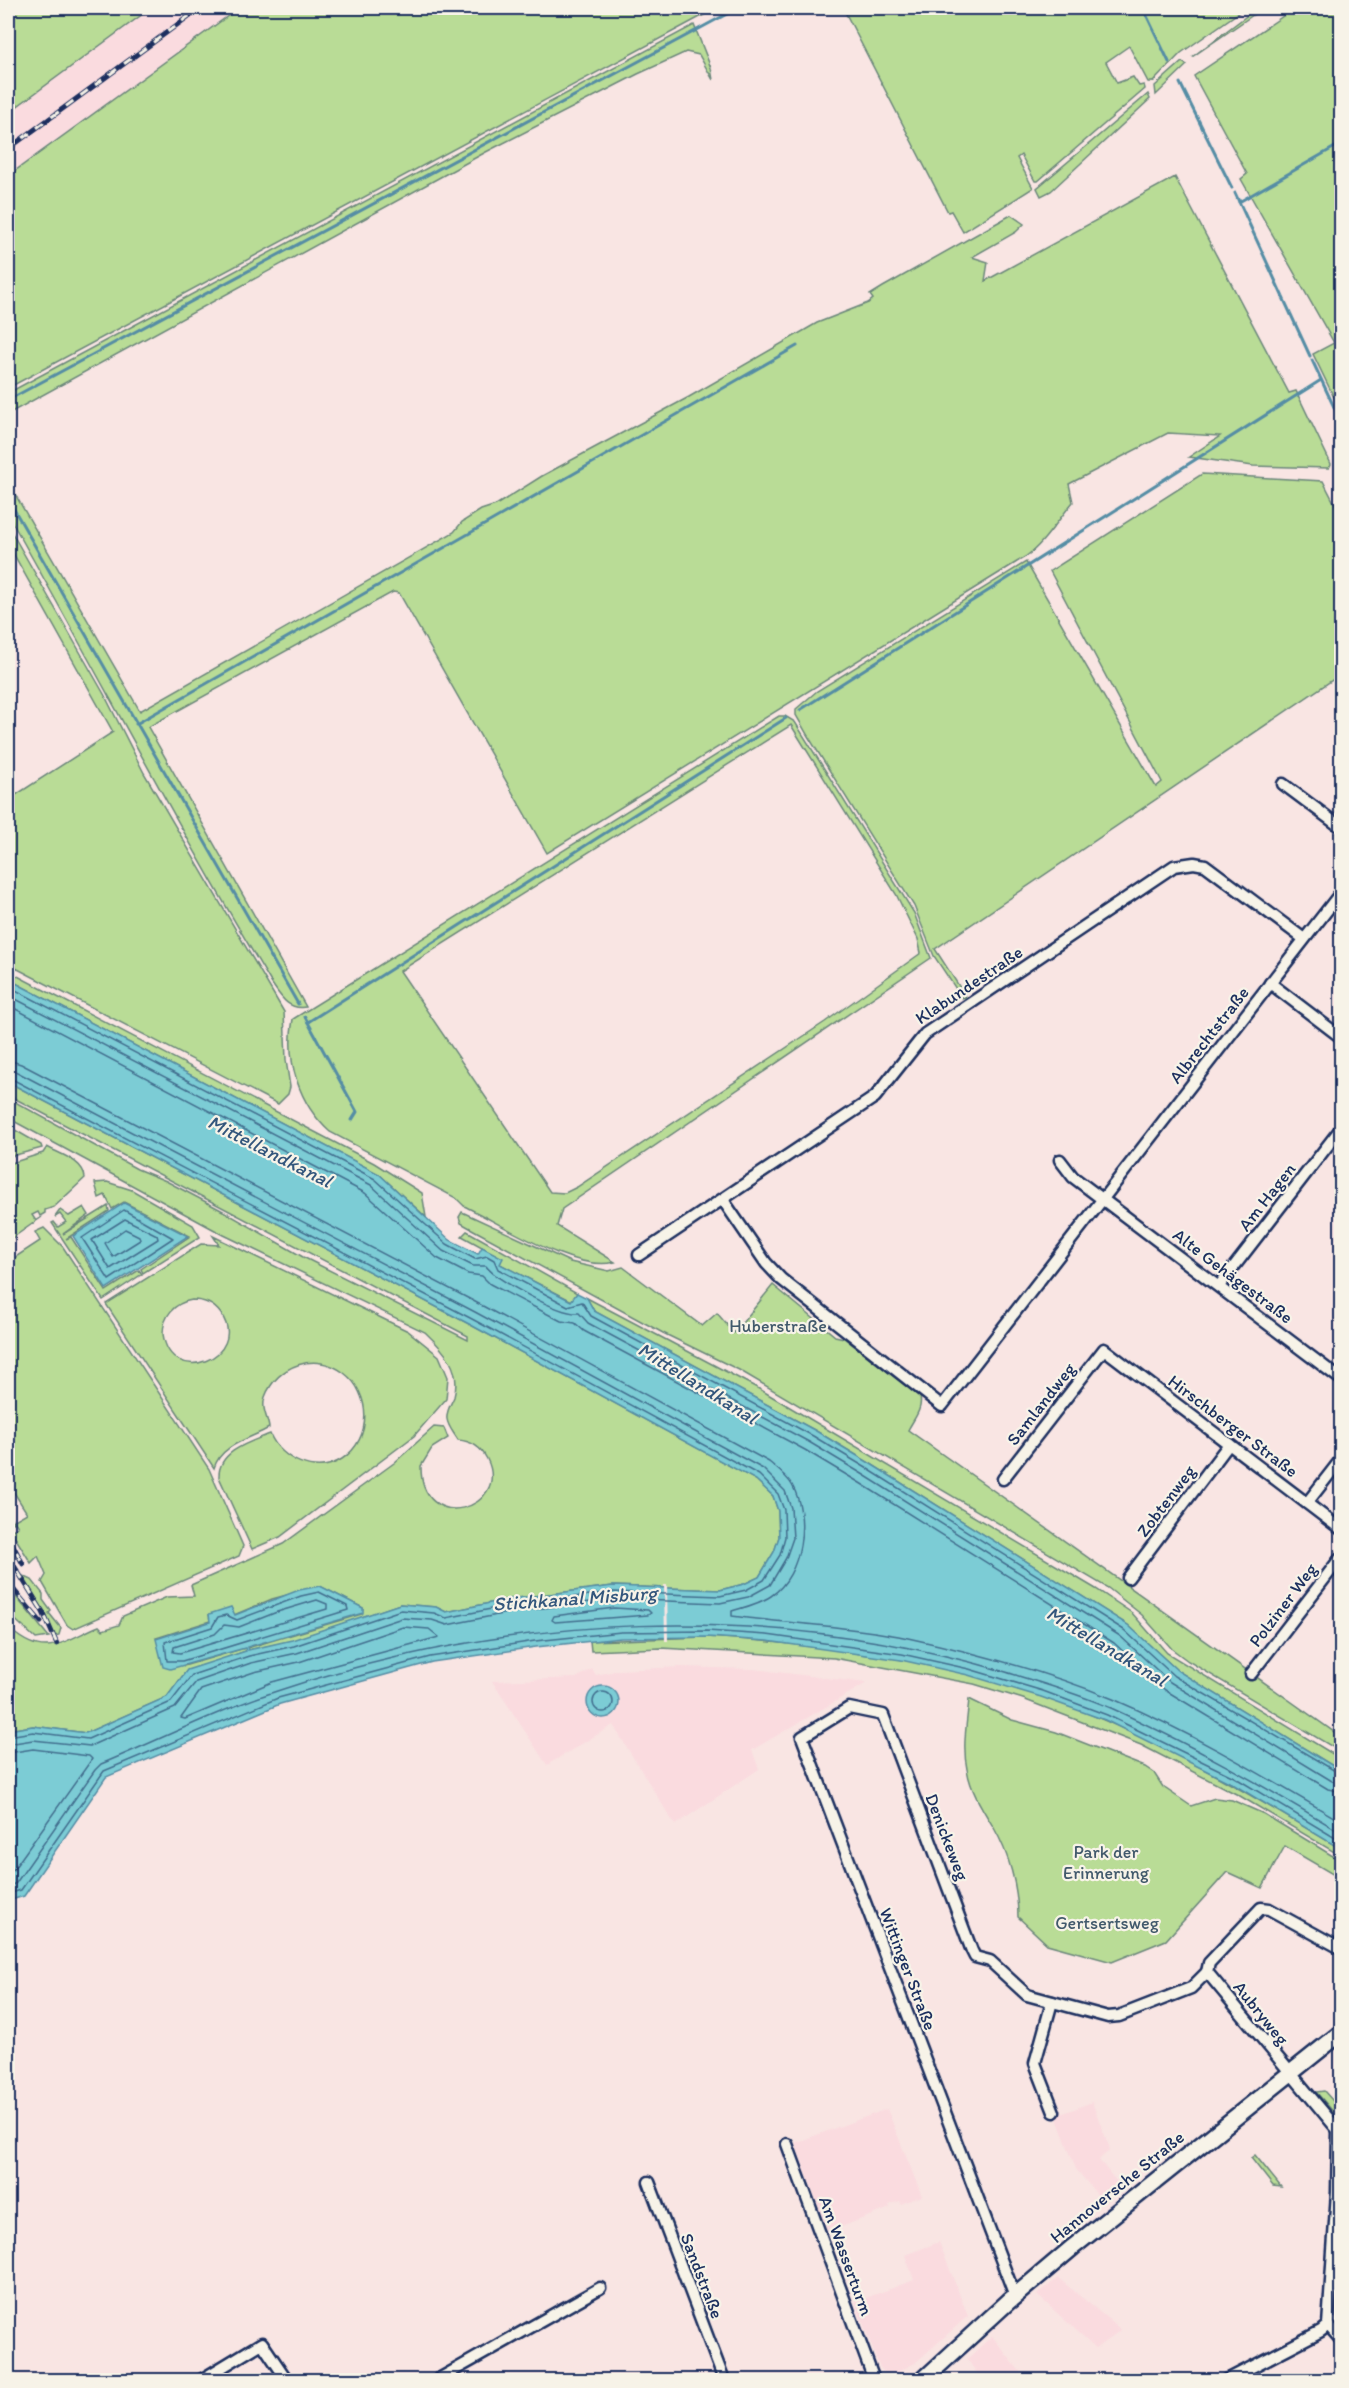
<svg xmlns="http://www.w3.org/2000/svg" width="1349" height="2388" font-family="Itim,sans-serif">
  <rect width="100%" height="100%" fill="#f9e5e3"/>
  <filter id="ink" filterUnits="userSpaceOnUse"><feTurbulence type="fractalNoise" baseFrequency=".0167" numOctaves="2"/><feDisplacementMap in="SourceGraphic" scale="12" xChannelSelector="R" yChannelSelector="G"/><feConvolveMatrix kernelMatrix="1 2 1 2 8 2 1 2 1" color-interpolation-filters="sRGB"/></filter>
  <g filter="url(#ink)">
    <g fill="#fadbdf">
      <path d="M151,8H239L8,176V113Z"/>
      <path d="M680,1667L752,1669L867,1683L752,1750L759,1769L675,1825L613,1725L547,1765L492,1681L576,1678L592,1669L596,1675L620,1670Z"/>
      <path d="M1092,2102L1110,2149L1099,2160L1122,2188L1104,2203L1076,2169L1056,2116Z"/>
      <path d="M887,2109L922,2196L901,2204L900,2201L889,2205L890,2208L828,2232L795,2143Z"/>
      <path d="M939,2242L968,2316L915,2363L896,2373H885L879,2366L855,2302L914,2280L905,2255Z"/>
      <path d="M1058,2278L1102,2314L1121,2330L1096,2348L1037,2295Z"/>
      <path d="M992,2336L1010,2359L1027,2380H982L967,2359Z"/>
    </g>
    <g fill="#b9dc96" stroke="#6a867a" stroke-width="1.5" fill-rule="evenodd">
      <path d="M8,8H151L8,113Z"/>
      <path d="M239,8H717L8,388V176Z"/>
      <path d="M843,8H1245L1181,53L1153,82H1148L1129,46L1106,62L1117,83L1133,77L1139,86L1144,85L1145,89L1038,181H1035L1021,155L1017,158L1033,188L963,232L951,211L948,212Z"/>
      <path d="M1257,8H1263L1192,57Z"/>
      <path d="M1295,8H1341V412L1313,354L1334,343L1241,179L1247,174L1194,76Z"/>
      <path d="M694,25L711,68L713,80L699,55L686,52L638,74L486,152L8,414V393Z"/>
      <path d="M1182,62L1187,65L1156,95L1155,86Z"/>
      <path d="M1148,94L1150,99L1051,191L1041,196L1037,188Z"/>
      <path d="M1175,177L1289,393L1296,391L1331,464L1329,468L1253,466L1189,457L1220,436L1168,433L1069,484L1073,502C1058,520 1043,545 1025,557L547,853L399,593L393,592L148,727L306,1007C288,1010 281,997 272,984C179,830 97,671 8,515V482L140,711L454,532L462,522L481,510L496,505L542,476L689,397L817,323L868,303L873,299L870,295L883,287L1011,215L1024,224L1016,232L972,257L988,262L985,281Z"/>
      <path d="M1202,474L1323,481L1341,516V674L935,949L966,997L962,998L934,956L914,906L808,736L796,715V709L817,691L1026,562L1156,787L1162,782L1050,571Z"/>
      <path d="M8,526L104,694L144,773L284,1012L286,1060L290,1087L288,1094L278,1104L8,964V800L113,732L8,544Z"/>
      <path d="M779,716H785L795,722L914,913L931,958L562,1209L557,1226L615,1262C575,1273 502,1224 464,1206L456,1198L330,1132C299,1104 285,1061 293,1019ZM791,725L896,894L918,939L921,953L825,1022L577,1187L565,1193L550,1192L400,971Z"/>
      <path d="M8,971L374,1163L422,1193L426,1217L379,1174L8,979Z"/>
      <path d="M8,1082L469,1324L756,1480L773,1496L778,1511L779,1537L774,1552L759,1577L744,1584L720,1590L613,1586L510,1599L446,1612L436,1607L400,1604L292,1641L248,1650L247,1648L362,1614L363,1608L320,1586L272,1599L234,1615L209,1614L210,1621L156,1638L184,1666L245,1648L246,1651L185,1673L167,1697L86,1733L33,1726L8,1730V1632L12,1631C46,1660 63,1641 99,1626L103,1630L119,1625L123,1616L167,1597L194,1596L191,1585L283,1544L394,1463L434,1427L444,1428L448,1438L432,1448L421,1466C420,1537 512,1509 487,1459C481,1447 471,1441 458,1440C454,1433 448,1427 447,1419C446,1411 451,1404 454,1397C462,1369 444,1350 425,1332L224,1235L8,1118V1098L137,1169L166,1181L223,1211L303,1257L468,1340V1336L8,1095Z"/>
      <path d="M8,1126L41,1145L42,1148L8,1157Z"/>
      <path d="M47,1147C60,1154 84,1161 85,1178L54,1207L45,1210V1213L40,1216L38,1212L32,1215L36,1221L42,1217L8,1241V1164L43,1153Z"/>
      <path d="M107,1182L132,1190L193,1225L200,1237L143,1273L141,1269L190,1236L124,1202L112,1209L105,1195L99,1198L95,1183Z"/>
      <path d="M108,1206L109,1211L66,1239L71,1237L106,1291L139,1270L142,1274L103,1300L52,1223L54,1222L58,1227L66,1222L60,1214L55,1217L60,1210L69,1216L84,1207L89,1215L63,1234Z"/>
      <path d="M462,1212L570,1262L609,1271L623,1267L702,1326L717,1313L734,1333L773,1285L835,1336L844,1338L920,1397C923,1409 913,1420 908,1430L1341,1737V1752L1188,1661L1172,1649L1142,1615L1108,1588L739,1370L663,1333L470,1228L461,1223L459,1217Z"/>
      <path d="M44,1228L63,1247L209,1469L243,1546L239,1556L73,1629L67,1625L42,1582L46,1575L38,1556L31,1563L8,1526L12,1530L18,1527L15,1522L8,1525V1514L13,1521L27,1513L8,1483V1262L40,1241L35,1232Z"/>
      <path d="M467,1231L577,1293L572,1301L500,1264L502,1258L462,1236Z"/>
      <path d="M213,1236L408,1331L439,1356L448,1377L446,1399L414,1436L280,1537L252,1549L219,1477C218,1451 250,1442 270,1434C281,1460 316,1476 342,1459C373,1439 371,1393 344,1373C316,1351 277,1365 265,1397C261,1409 268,1418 269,1428C250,1439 221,1444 214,1468L106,1304L201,1244L219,1245ZM192,1300C204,1300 214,1304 221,1314C250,1356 171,1390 163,1334C163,1316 174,1303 192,1300Z"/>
      <path d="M587,1298L761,1390L1096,1589L1132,1613L1167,1653L1341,1759V1771L1178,1671L1128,1625L871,1464L816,1431L594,1311Z"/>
      <path d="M23,1576L32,1580L43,1594V1600L51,1611L49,1613L61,1628L59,1635L55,1636L44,1611Z"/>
      <path d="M8,1587L49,1637L36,1639L8,1613Z"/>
      <path d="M707,1637C841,1645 982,1666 1106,1721C1188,1757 1265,1803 1341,1849V1856L1240,1796L1141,1745L1023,1699L974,1684L834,1658L661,1648L591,1651L590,1641Z"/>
      <path d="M969,1699L1012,1720L1056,1732L1145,1767L1154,1773L1163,1787L1191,1806L1215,1798L1232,1800L1264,1814L1341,1861V1879L1285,1846L1262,1888L1227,1872L1166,1940L1112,1962L1047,1944L1018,1917C1018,1887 1009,1854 994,1828C983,1810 970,1790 967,1769C962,1746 967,1722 969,1699Z"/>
      <path d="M1324,2091L1341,2110V2117L1337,2116L1316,2092Z"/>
      <path d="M1255,2155L1281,2187L1273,2186L1251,2158Z"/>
    </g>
    <g fill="#7cccd5" stroke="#558da5" stroke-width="1.5">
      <path d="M8,979L379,1174L450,1240L478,1254L482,1247L503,1258L500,1264L571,1301L577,1293L587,1298L594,1311L816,1431L871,1464L1128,1625L1178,1671L1341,1771V1849L1231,1783L1105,1720L1041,1697L968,1675L901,1660L767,1641L707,1637L621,1638L536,1647L432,1662L280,1704L106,1777L24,1896L8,1901V1730L33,1726L86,1733L167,1697L187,1670L246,1651L245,1648L170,1669L163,1667L156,1639L210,1622L209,1614L231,1607L235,1615L299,1590L320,1586L363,1608V1613L247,1647L248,1650L292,1640L400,1604L436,1607L446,1612L510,1599L613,1586L720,1590L744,1584L759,1577L774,1552L779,1537L778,1511L773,1496L756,1480L469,1324L8,1082Z"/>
      <path d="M124,1203L188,1236L106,1289L73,1236Z"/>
      <circle cx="603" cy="1702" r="16"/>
    </g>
    <path fill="#f9e5e3" d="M664,1585H667L668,1641H665Z"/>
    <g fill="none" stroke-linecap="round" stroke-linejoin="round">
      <g stroke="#426e8e" stroke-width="1.5">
        <path d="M8,986L375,1179L447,1244L475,1259L487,1256L494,1260L498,1269L568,1306L582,1302L591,1316L813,1436L868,1469L1124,1630L1174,1676L1342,1775"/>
        <path d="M8,995L371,1185L443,1251L473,1266H486C496,1281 561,1315 579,1313L588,1323L809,1442L864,1475L1120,1636L1170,1682L1332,1781L1342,1783"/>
        <path d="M8,1005L365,1193L437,1258L468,1274L482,1276L490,1284L561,1321L575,1323L584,1331L805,1450L860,1483L1114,1643L1165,1690L1328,1789L1342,1792"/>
        <path d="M8,1060L21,1064L479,1304L769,1462C777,1469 787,1476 792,1485C810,1516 803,1575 771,1596C759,1604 745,1607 732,1611V1616C790,1624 850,1626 908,1638C977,1653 1047,1672 1113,1699C1193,1733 1267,1778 1342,1822"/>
        <path d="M8,1069L17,1072L475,1312L763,1469L785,1491L791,1508L793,1538L786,1558L770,1585L748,1597L720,1603L614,1599L512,1612L447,1625L432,1620L402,1618L297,1653L251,1663L196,1682L175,1708L90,1746L33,1740L8,1744"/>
        <path d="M8,1077L472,1319L759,1475L778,1494L784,1510L785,1537L780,1555L764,1580L746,1590L720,1596L613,1592L511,1605L446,1618L434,1613L401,1610L294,1646L249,1656L192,1675L171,1702L88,1739L33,1732L8,1736"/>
        <path d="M124,1210L173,1238L109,1280L82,1238Z"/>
        <path d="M125,1219L157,1235L158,1239L110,1269L92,1240Z"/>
        <path d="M125,1229L139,1236L140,1240L113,1257L105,1243Z"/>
        <path d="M319,1592L347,1606L348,1610L182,1661H167L165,1642L212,1627L218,1617L226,1615L237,1620L301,1596Z"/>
        <path d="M317,1600L327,1604V1609L180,1653L173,1652L174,1647L215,1634L224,1625L239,1627L277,1612Z"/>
        <path d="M614,1608L648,1610L651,1613L648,1615L555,1622L552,1620L554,1616Z"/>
        <path d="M403,1627L429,1629L439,1637L272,1682L185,1719L181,1718L201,1690L254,1672L299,1662Z"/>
        <circle cx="603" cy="1702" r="10"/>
        <path d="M8,1753L33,1749L89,1756L92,1759L8,1877"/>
        <path d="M8,1887L16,1883L95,1770L101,1764C159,1740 218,1710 277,1691C512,1613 767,1601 1006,1672C1041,1683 1077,1693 1111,1708C1191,1744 1267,1788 1342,1833"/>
        <path d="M8,1894L21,1890L104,1771L278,1698L430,1657L535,1641L621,1632L707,1631L767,1635L902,1654L969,1669L1043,1691L1107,1715L1234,1777L1342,1842"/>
      </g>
      <g stroke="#558da5" stroke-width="3">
        <path d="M1143,8L1169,62"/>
        <path d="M1180,83L1232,188"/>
        <path d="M1235,193L1310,356"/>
        <path d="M1239,202L1342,143"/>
        <path d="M1312,360L1342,424"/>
        <path d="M8,400L738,8"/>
        <path d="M8,499L298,1004"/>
        <path d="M800,710L1321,380"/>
        <path d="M136,724L797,346"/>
        <path d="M305,1017L357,1112L352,1120"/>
        <path d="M308,1022L786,718"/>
      </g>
      <defs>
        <g id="minor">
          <path d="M1283,784L1342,828"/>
          <path d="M1270,983L1342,1038"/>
          <path d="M1060,1160L1073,1177L1342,1380"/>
          <path d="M723,1200L766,1263L781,1279L942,1406L1342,891"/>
          <path d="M639,1255L875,1097L925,1034L1174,866L1194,863L1205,865L1304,939"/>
          <path d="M1219,1286L1342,1127"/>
          <path d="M1003,1479L1104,1349L1342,1530"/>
          <path d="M1307,1503L1342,1458"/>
          <path d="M1128,1578L1229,1444"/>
          <path d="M1251,1674L1342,1556"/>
          <path d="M1207,1972L1338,2130L1337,2192L1328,2325"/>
          <path d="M1207,1972L1209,1963L1261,1908L1269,1909L1342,1949"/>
          <path d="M1052,2002L1035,2063L1054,2112"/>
          <path d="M787,2144L874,2380"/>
          <path d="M649,2182L724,2380"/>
          <path d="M1015,2296L802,1737L849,1708L883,1715L972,1951L975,1957L990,1961L1027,1995L1108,2017L1119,2016L1191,1988L1207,1972"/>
          <path d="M1328,2325L1342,2341"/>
          <path d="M201,2380L262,2343L287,2380"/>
          <path d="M437,2380L600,2288"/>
          <path d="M1227,2380L1321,2331L1328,2325"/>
        </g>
        <path id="secondary" d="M923,2380L1009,2301L1073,2247L1342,2032"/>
      </defs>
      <use href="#minor" stroke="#1b2f5e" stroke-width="15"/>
      <use href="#secondary" stroke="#1b2f5e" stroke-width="20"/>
      <use href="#minor" stroke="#f7f3e8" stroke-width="10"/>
      <use href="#secondary" stroke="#f7f3e8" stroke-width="15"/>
      <defs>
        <g id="rail">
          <path d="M8,149L200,8"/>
          <path d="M8,1536L23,1564"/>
          <path d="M8,1556L43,1612L57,1644"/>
          <path d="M8,1583L41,1622"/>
        </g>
      </defs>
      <use href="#rail" stroke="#1b2f5e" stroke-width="5"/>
      <use href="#rail" stroke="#f7f3e8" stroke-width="3" stroke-dasharray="9" stroke-linecap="butt"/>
    </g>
  </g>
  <g text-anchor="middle" stroke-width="4.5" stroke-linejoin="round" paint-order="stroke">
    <g font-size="18" fill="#1b2f5e" stroke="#f7f3e8">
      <text transform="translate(969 985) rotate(-34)" y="6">Klabundestraße</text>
      <text transform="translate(1209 1035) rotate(-52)" y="6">Albrechtstraße</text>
      <text transform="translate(1267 1197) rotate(-52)" y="6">Am Hagen</text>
      <text transform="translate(1233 1276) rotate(37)" y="6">Alte Gehägestraße</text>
      <text transform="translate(1041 1404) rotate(-52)" y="6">Samlandweg</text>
      <text transform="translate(1233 1426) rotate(37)" y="6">Hirschberger Straße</text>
      <text transform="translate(1166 1501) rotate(-53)" y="6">Zobtenweg</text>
      <text transform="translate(1283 1605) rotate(-53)" y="6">Polziner Weg</text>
      <text transform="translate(947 1837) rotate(69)" y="6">Denickeweg</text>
      <text transform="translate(908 1969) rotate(69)" y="6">Wittinger Straße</text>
      <text transform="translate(1261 2013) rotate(51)" y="6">Aubryweg</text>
      <text transform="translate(1117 2187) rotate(-39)" y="6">Hannoversche Straße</text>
      <text transform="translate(846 2256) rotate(70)" y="6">Am Wasserturm</text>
      <text transform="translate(702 2276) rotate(69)" y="6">Sandstraße</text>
    </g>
    <g font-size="18" fill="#425a6c" stroke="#f7f3e8">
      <text x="778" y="1332">Huberstraße</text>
      <text x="1106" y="1858">Park der<tspan x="1106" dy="21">Erinnerung</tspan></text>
      <text x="1107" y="1929">Gertsertsweg</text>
    </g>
    <g font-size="20" font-style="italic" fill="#33567c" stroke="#f7f3e8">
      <text transform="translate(270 1151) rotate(27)" y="7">Mittellandkanal</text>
      <text transform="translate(698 1383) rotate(32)" y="7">Mittellandkanal</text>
      <text transform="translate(575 1598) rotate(-4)" y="7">Stichkanal Misburg</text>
      <text transform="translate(1107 1646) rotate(31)" y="7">Mittellandkanal</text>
    </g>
  </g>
  <rect width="1349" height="2388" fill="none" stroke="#f7f3e8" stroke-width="30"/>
  <rect x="15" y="15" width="1319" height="2358" fill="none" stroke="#1b2f5e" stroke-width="2" filter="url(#ink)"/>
</svg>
